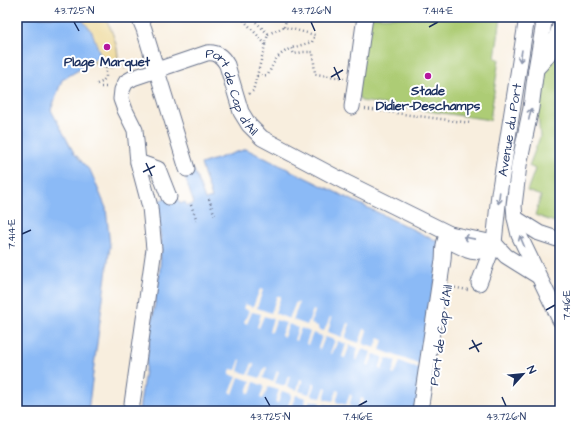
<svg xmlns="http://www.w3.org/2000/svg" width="577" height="428" font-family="'Architects Daughter',sans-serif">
  <rect width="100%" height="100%" fill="#fff"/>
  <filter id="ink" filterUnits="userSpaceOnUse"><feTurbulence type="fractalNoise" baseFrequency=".025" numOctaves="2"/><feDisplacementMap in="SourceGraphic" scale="8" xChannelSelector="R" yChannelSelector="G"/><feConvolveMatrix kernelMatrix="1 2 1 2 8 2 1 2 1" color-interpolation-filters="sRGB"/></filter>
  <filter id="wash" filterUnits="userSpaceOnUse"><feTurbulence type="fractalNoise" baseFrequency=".012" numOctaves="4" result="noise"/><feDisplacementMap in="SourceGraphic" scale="16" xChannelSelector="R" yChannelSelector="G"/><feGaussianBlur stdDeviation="0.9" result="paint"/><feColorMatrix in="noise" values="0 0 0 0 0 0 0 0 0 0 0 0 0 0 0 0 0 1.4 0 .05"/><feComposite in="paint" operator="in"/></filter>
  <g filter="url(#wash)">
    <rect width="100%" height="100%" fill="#f8eede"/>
    <g fill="#adcc74" stroke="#647e69">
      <path d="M368,17H501L495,58L499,59L490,120L361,101L357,92Z"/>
      <path d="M560,39V224L535,215L541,196L527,191L535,169L529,166L540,137L537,103L540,89L548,62Z"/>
    </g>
    <path fill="#eeda9e" stroke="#84847e" d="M80,17H104C111,26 121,52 117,64C116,66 114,67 113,69L92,62L100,54Z"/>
    <g fill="#8bbaf6" stroke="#5374aa">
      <path d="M17,17H80L92,32L100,54L92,62L62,80L51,110L74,153L91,172L106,208L110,246L88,411H17Z"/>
      <path d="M246,149L441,243L416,411H139L160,269L161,242L156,202L175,194L180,204L185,202L187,206L194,204L184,174L194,170L205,200L212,198L201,164Z"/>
    </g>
    <g fill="#f8eede">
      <path d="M260,289L263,290L257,308L271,313L277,296H281L275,313L289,319L296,302L299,303L293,320L307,325L313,310L315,311L311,324L318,326V329L324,331L330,317L332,318L328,332L342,337L347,323L350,324L345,338L359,343L364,329L367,330L363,344L375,348L379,338L383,340L380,350L424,366L423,370L400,362L394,375L392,374L396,361L386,358L382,370L379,369L383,357L374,354L369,366L367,365L371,352L362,349L357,361L355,360L358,348L350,345L345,358L342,357L346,344L338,341L332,354L330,353L335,340L325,337L320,350L318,348L322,336L313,333L308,345L306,344L310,332L301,328L296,341L294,340L298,328L289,324L284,337L281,335L286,323L276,320L272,332L269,331L273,319L264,316L259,328L257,327L261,314L252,312L247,324L244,322L249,311L243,308L245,304L253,307Z"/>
      <path d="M240,359L241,360L238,371L248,374L252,363L254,364L250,375L260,378L265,367L267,368L263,378L273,382L277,371L279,372L275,383L285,386L288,376H290L287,387L297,390L300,379L303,380L299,391L309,394L313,383H315L311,395L321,398L325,387L327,388L324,399L333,401L337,390L339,391L336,402L346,405L350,394L352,396L349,406L357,409L361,398L364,399L360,410L363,411H345L338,408L337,411H334V407L325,404L322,411H318L320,403L310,400L306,411H303L306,398L296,395L291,407L288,406L292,394L282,391L278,403L275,402L279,390L268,387L263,399L260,398L264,386L254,382L250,394L247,392L251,381L239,377L233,394L230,392L237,377L229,374L231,369L236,370Z"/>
    </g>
  </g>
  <g filter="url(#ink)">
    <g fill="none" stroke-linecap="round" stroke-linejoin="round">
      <defs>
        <g id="minor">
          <path d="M139,17L144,29L187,169"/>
          <path d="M545,17L536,69L531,108L519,165L514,206L515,218L519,235L560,320"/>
          <path d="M536,69C551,54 554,45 560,26"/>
          <path d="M352,107L365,17"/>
          <path d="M138,162L158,169L169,197"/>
          <path d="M515,218L539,233L560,240"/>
          <path d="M494,243L506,256L538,276"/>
          <path id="s1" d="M479,283L494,243L499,194L527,17"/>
          <path id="s2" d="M131,411L154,249L150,207L138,162L135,130L125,110L121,99L122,90L126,82L133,78L207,53C217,52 222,56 227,65L241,112L249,125L262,138L345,182L450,234L494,243C475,255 475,254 455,244L450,234"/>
          <path d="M420,411L443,260C444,251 442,240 450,234"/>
        </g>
      </defs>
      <use href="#minor" stroke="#68728b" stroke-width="17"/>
      <g stroke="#68728b" stroke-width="2.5" stroke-dasharray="1 3" stroke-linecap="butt">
        <path d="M241,17L266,45"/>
        <path d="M284,27L287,17"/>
        <path d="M268,34L284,27L315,35L312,42L291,48"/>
        <path d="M117,61L124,63V68"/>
        <path d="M257,76L268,75C275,60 275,57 291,48L294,54L303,52H313L315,74L344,78"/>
        <path d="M97,84L102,82L106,77V67"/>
        <path d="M101,87H109"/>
        <path d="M249,94L253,91L268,34L251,17"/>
        <path d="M365,109L471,123"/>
        <path d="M209,199L215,216"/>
        <path d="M191,205L197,221"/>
        <path d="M451,287L468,290"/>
      </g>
      <use href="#minor" stroke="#fff" stroke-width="15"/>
    </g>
    <defs><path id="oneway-shaft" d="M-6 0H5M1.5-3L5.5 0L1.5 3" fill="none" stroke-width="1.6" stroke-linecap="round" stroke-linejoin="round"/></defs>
    <g stroke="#8d97ae">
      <use href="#oneway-shaft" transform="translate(521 56) rotate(99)"/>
      <use href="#oneway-shaft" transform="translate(530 114) rotate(-78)"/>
      <use href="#oneway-shaft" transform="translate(499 198) rotate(97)"/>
      <use href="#oneway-shaft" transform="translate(469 238) rotate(-169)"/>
      <use href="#oneway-shaft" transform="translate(522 241) rotate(-113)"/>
    </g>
  </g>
  <path fill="none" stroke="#1b2f5e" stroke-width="1.5" d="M74,22L79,31M311,22L315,31M429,27L438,22M334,67L340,80M331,77L343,70M146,163L152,176M143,172L155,166M22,234L31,230M546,310L555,305M472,340L479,352M469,349L482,343M265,397L270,406M502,397L506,406M358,406L367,401"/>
  <g fill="#b5179e" stroke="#fff" stroke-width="1.5">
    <circle cx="107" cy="47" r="4"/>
    <circle cx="428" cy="76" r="4"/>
  </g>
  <g text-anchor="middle" stroke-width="4" stroke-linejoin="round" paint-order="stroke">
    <g font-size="13" font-weight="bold" fill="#1b2f5e" stroke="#fff">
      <text x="107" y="66">Plage Marquet</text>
      <text x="428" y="95">Stade<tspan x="428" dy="15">Didier-Deschamps</tspan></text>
    </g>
    <g font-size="13" fill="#1b2f5e" stroke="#fff">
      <text dy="5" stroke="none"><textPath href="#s2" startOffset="472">Port de Cap d'Ail</textPath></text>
      <text dy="5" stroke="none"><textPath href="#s1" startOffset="157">Avenue du Port</textPath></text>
      <text transform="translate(440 335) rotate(-82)" y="5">Port de Cap d'Ail</text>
    </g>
  </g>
  <rect width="577" height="428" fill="none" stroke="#fff" stroke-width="44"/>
  <g transform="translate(523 374) rotate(63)" stroke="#ffffff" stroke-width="3" paint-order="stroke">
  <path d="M0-3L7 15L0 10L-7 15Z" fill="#1b2f5e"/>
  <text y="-6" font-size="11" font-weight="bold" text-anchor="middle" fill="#1b2f5e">N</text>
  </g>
  <rect x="22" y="22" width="533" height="384" fill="none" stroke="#1b2f5e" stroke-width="1.5"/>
  <g font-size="10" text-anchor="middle" fill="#1b2f5e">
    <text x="74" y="14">43.725°N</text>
    <text x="311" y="14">43.726°N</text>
    <text x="438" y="14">7.414°E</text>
    <text transform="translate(11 234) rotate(-90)" y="4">7.414°E</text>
    <text transform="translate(566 305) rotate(-90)" y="4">7.416°E</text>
    <text x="270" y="420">43.725°N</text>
    <text x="358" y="420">7.416°E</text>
    <text x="506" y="420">43.726°N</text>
  </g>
</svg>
